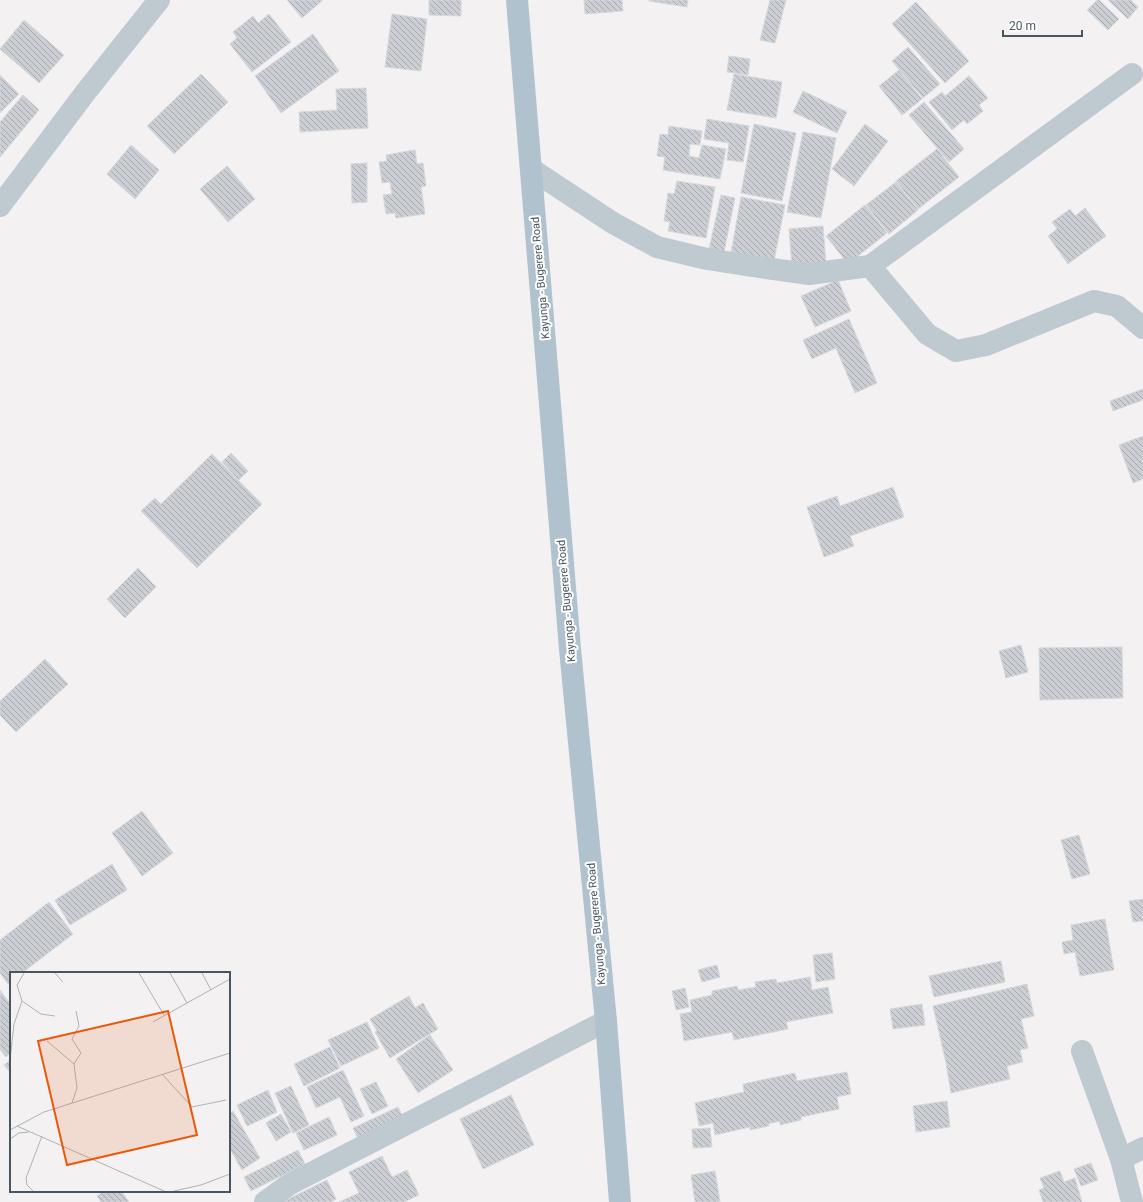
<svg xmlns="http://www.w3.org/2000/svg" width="1143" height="1202" font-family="Roboto,sans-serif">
  <defs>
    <pattern id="building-back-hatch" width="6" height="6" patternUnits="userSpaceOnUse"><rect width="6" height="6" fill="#cbced3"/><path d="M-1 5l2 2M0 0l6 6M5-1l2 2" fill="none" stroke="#a7aaae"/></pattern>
  </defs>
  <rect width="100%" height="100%" fill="#f3f1f1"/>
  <g fill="url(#building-back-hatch)" stroke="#d5d8dc">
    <path d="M287,0H323L302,18Z"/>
    <path d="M429,0H461V16L429,15Z"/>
    <path d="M584,0H622L623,11L585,14Z"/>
    <path d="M649,0H688L687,7L649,1Z"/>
    <path d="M770,0H786L775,43L760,40Z"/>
    <path d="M1097,0H1099L1119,19L1108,30L1087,10Z"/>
    <path d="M1108,0H1131L1138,7L1128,19Z"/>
    <path d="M916,2L969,61L945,83L892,24Z"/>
    <path d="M269,14L291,42L252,72L230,44L237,38L233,32L253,16L258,23Z"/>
    <path d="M392,14L427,19L421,71L385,67Z"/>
    <path d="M24,20L64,55L39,83L0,49Z"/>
    <path d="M313,34L339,71L281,113L255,76Z"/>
    <path d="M908,47L940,84L923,98L892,61Z"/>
    <path d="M729,56L750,59L748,75L727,72Z"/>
    <path d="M899,70L922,99L902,115L879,86Z"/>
    <path d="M201,74L228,102L174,154L147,126Z"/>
    <path d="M734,74L782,82L776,118L727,110Z"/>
    <path d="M0,75L19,94L0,113Z"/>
    <path d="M969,76L988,98L979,105L983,111L967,124L964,120L952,130L929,102L942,92L945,96Z"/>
    <path d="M366,88L368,128L300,132L299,112L337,110L336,89Z"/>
    <path d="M803,91L847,112L837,133L793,112Z"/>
    <path d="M23,95L39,110L0,157V122Z"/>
    <path d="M924,102L964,149L949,162L909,115Z"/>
    <path d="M707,119L749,126L743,162L727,160L729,143L704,139Z"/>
    <path d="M754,124L796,133L782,201L741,193Z"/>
    <path d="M865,124L888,141L854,186L832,169Z"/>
    <path d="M669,126L702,131L700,145L690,144L689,156L699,158L702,145L726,149L720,179L663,170L665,157L657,156L660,134L668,135Z"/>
    <path d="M803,132L836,138L821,218L787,212Z"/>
    <path d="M131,145L159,170L135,199L107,174Z"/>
    <path d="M937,149L959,177L918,209L896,181Z"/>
    <path d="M415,150L417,164L423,163L426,186L421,187L425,214L396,218L395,213L386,214L383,195L392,194L390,182L382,183L379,162L387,161L386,155Z"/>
    <path d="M367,163V202L352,203L351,164Z"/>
    <path d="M227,166L255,199L228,222L200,189Z"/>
    <path d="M677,181L715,187L706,238L668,231L670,222L664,221L668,193L674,194Z"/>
    <path d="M896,182L918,210L889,234L866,205Z"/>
    <path d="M721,195L735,198L724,252L709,249Z"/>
    <path d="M741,197L785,205L774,261L731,253Z"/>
    <path d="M865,205L887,233L848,264L826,236Z"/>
    <path d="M1085,208L1106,236L1068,264L1048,236L1057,229L1052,222L1070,209L1075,216Z"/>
    <path d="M823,226L826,264L792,267L789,229Z"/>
    <path d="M838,280L851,311L815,327L801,296Z"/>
    <path d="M849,319L877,383L855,393L836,348L812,359L803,340Z"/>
    <path d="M1143,389V400L1113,411L1110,401Z"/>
    <path d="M1143,436V479L1133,483L1119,445Z"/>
    <path d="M231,453L248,471L239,480L222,462Z"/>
    <path d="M212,454L262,504L197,568L141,511L155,498L161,504Z"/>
    <path d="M893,487L904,517L850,536L854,546L824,557L807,507L837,496L840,506Z"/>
    <path d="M138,568L156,587L125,618L107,599Z"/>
    <path d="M1021,645L1028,672L1006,678L999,651Z"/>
    <path d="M1122,647L1123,698L1040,700L1039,648Z"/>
    <path d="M45,659L68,684L16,732L0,715V701Z"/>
    <path d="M142,811L173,853L142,876L112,833Z"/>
    <path d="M1079,835L1090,874L1072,879L1061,840Z"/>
    <path d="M112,864L127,890L70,925L55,900Z"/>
    <path d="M1143,899V921L1133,922L1129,901Z"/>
    <path d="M49,902L73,934L22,973H11V981L8,984L0,973V940Z"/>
    <path d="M1105,919L1114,970L1080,976L1075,952L1064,954L1062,942L1073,940L1071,925Z"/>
    <path d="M832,953L835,979L816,982L813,955Z"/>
    <path d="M1001,961L1005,982L934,997L929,976Z"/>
    <path d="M717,965L720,977L702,982L698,970Z"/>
    <path d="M810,977L812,990L828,987L833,1013L786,1022L788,1029L734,1040L732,1032L684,1041L680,1014L692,1012L690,1000L712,995V991L737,986L738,990L756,987L755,982L776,979L777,983Z"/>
    <path d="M1027,984L1034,1016L1021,1019L1028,1048L1020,1050L1023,1062L1007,1066L1010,1079L951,1093L946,1063L933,1006Z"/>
    <path d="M685,988L689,1007L676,1010L672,991Z"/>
    <path d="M0,990L11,1005V1052L6,1057L0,1049Z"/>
    <path d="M409,996L415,1008L423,1003L438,1029L390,1058L375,1032L377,1031L370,1019Z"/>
    <path d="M922,1004L925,1025L893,1029L890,1009Z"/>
    <path d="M367,1022L379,1048L341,1066L328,1040Z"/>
    <path d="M430,1035L453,1070L418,1093L396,1059Z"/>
    <path d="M330,1047L340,1068L304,1086L294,1064Z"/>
    <path d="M11,1060V1073L4,1065Z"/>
    <path d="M343,1070L364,1116L351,1122L340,1097L316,1108L307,1087Z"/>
    <path d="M847,1072L851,1094L837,1097L839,1109L801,1117V1120L780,1125V1121L768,1124L769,1126L750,1130V1127L715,1135L713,1123L699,1126L695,1103L744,1092L743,1084L795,1073L797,1081Z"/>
    <path d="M376,1082L388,1106L372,1114L360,1089Z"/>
    <path d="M291,1086L309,1125L293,1133L275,1093Z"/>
    <path d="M268,1090L277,1112L247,1126L237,1105Z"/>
    <path d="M511,1095L534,1145L483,1169L460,1119Z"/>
    <path d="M947,1101L950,1127L916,1132L913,1106Z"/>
    <path d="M398,1107L405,1121L360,1143L353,1128Z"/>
    <path d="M233,1111L260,1158L242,1170L229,1147V1114Z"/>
    <path d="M281,1114L291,1132L276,1141L266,1123Z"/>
    <path d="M329,1117L337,1135L304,1150L296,1133Z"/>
    <path d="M710,1128L712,1147L693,1148L692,1129Z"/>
    <path d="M298,1150L305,1164L251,1191L244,1177Z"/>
    <path d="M382,1156L392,1177L407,1170L419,1195L404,1202H339L359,1193L349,1172Z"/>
    <path d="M1091,1163L1098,1180L1081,1186L1074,1169Z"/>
    <path d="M715,1171L720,1202H695L691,1175Z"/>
    <path d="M1060,1171L1064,1182L1075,1178L1082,1202H1043L1039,1190L1044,1188L1040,1178Z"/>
    <path d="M327,1180L336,1199L331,1202H282Z"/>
    <path d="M104,1191H121L129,1202H101L97,1196Z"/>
  </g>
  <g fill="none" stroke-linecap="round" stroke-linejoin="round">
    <g stroke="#bfc9d0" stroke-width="22">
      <path d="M531,169L613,223L657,247L707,259L765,268L809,274L870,266L1132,74"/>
      <path d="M0,206L85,93L159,0"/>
      <path d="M870,266L927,334L956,351L986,345L1094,301L1117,306L1143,328"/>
      <path d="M1082,1051L1121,1159L1132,1202"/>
      <path d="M1121,1159L1143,1148"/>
      <path d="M265,1202L290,1184L606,1021"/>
    </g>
    <path stroke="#b1c2cf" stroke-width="22" d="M517,0L570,649L606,1021L620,1202"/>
  </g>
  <g text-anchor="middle" stroke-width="4" stroke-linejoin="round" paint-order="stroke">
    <g font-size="11" fill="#49565f" stroke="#fff">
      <text transform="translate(540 278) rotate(-95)" y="4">Kayunga - Bugerere Road</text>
      <text transform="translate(566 601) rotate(-95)" y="4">Kayunga - Bugerere Road</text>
      <text transform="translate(596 924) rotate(-95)" y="4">Kayunga - Bugerere Road</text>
    </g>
  </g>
  <g transform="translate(10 972)">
    <rect width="220" height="220" fill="#f3f1f1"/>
    <path fill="none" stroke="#afb3b7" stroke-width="1" d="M45,1L53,10M129,1L154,43M160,1L177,31M192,1L201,18M12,29L31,42L45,44M143,50L220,7M37,69L64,92L67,116L62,131M0,88L4,52L12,29L7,13L14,1M64,92L71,81L62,67L69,54L66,39M152,102L182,135L216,128M7,154L154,219M0,158L34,140L220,81M0,167L9,161L19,160M23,219L17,213L16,206L32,164M164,219L191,213L220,202"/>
    <path fill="#e8590c" fill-opacity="0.15" stroke="#e8590c" stroke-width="2" d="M158,39L187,163L57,193L28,69Z"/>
    <rect width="220" height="220" fill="none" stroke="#49565f" stroke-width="2"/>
  </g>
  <path d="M1003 30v6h79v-6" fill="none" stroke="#49565f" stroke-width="2"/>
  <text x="1009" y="30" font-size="12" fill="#49565f" stroke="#ffffff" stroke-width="3" paint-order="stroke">20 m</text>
</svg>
